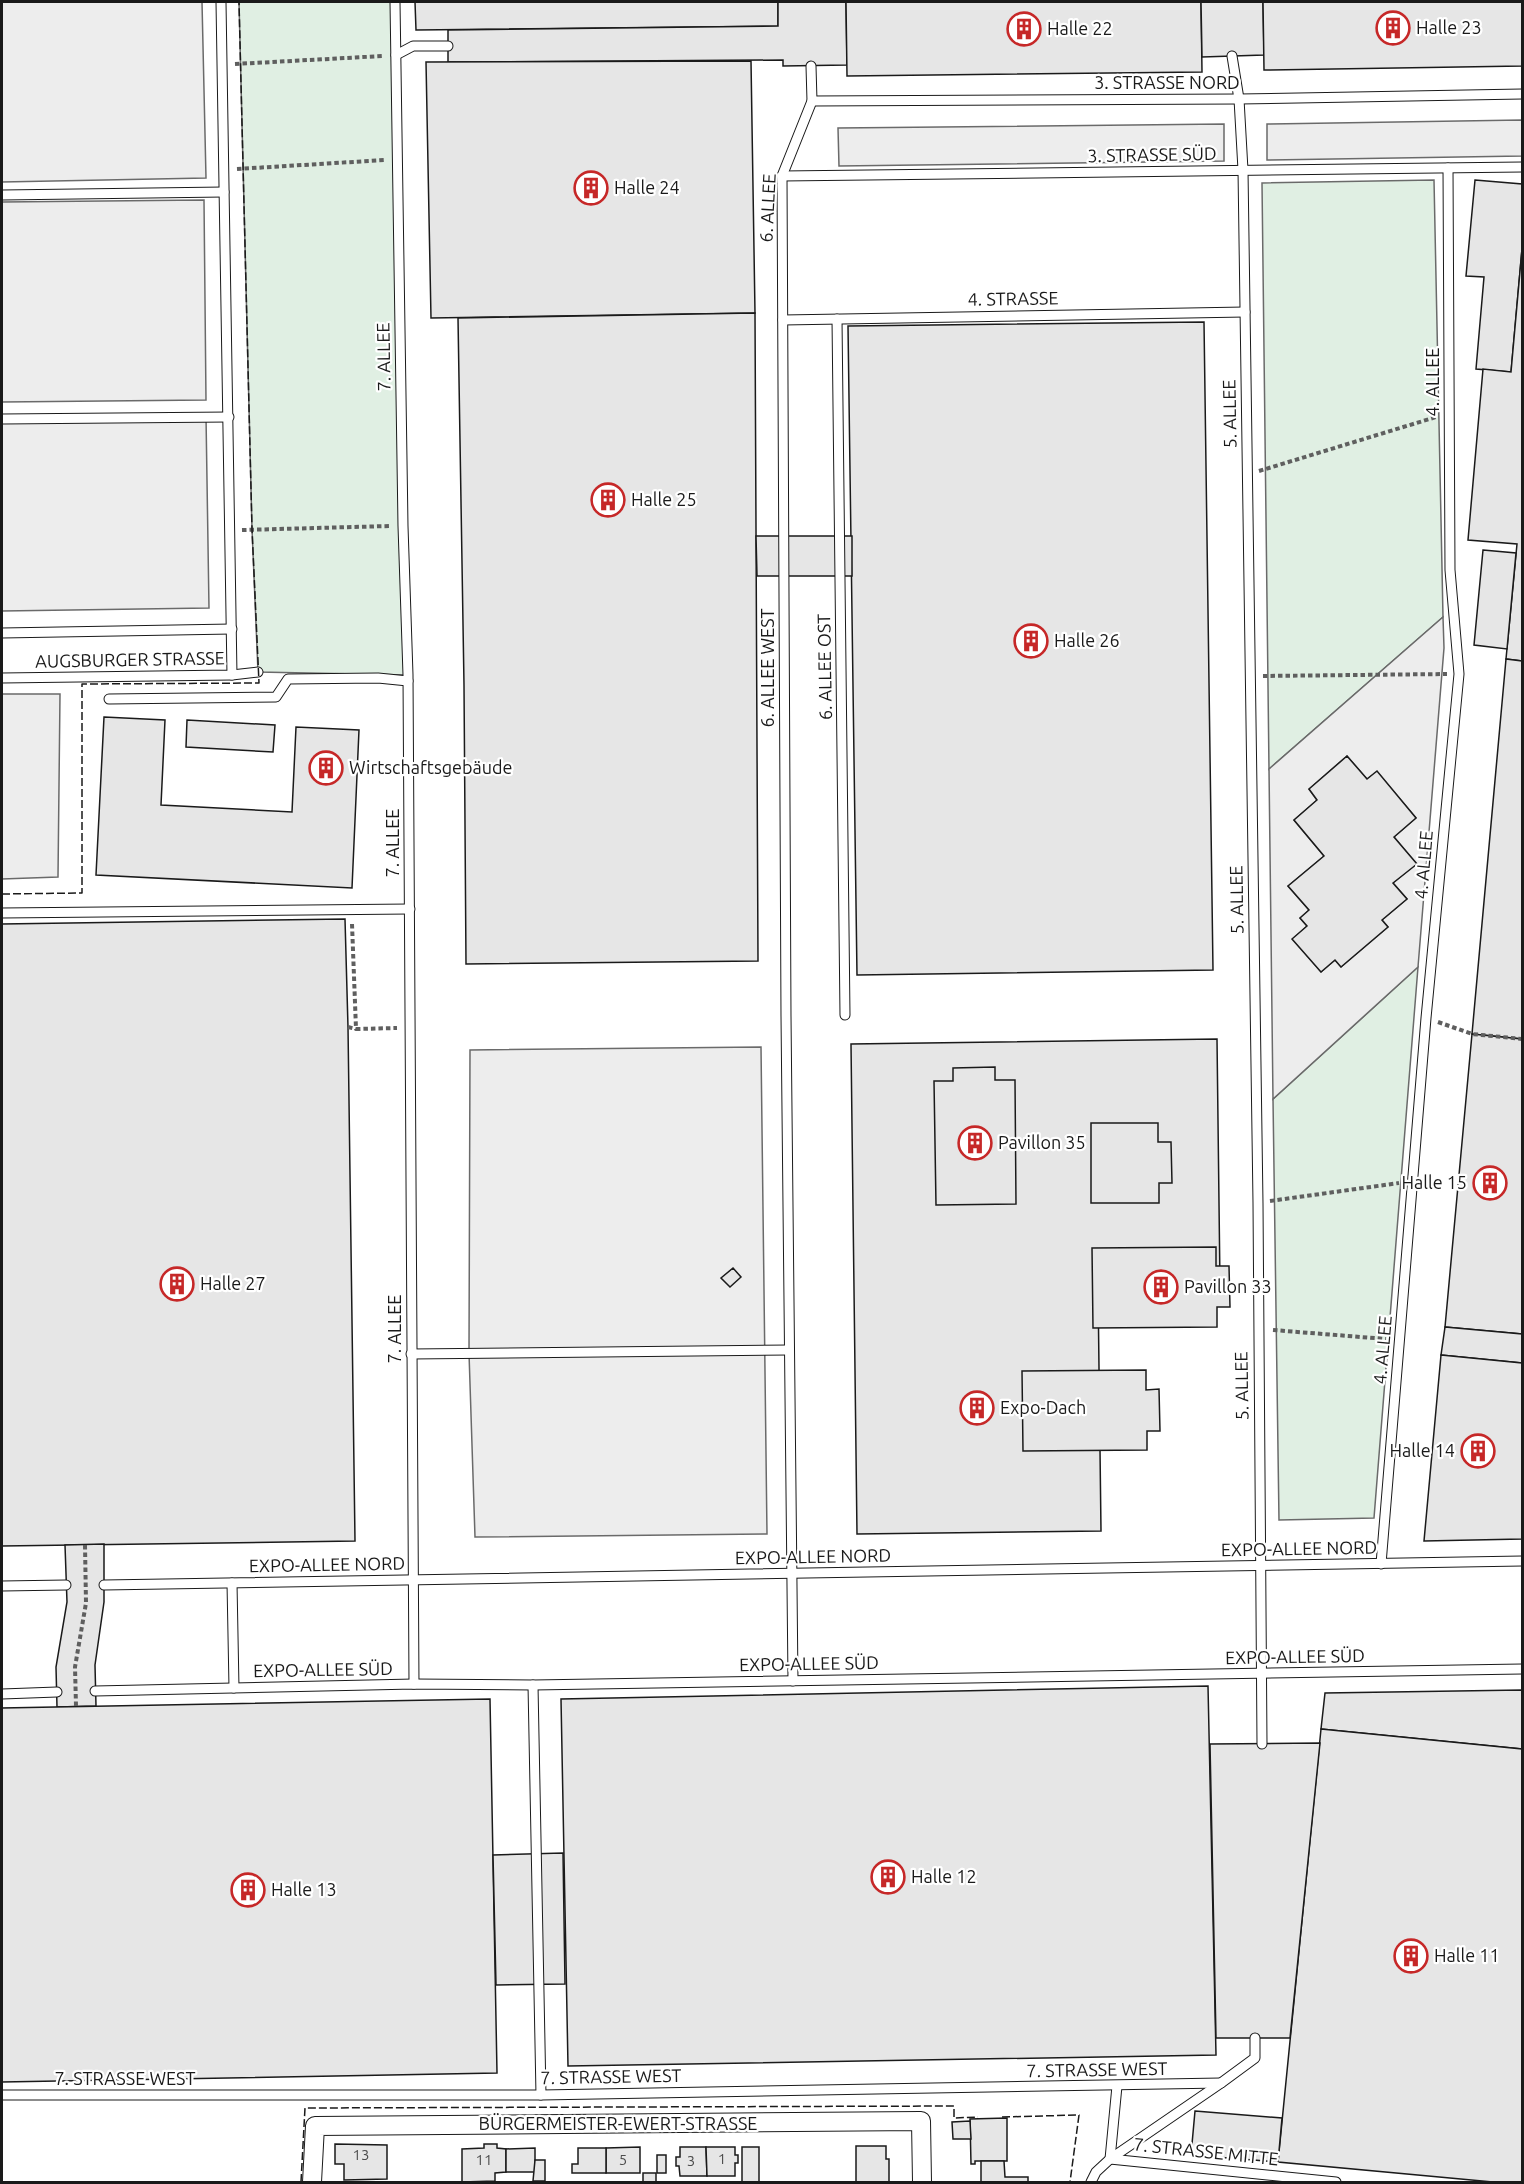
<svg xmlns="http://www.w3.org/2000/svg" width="1524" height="2184" font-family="Ubuntu,sans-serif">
  <rect width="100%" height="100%" fill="#fff"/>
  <g fill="#e0efe3" stroke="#6a6a6a" stroke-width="1.5">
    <path d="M239,2H395L408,675L258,672L252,529Z"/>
    <path d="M1434,180L1443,617L1269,769L1262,183Z"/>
    <path d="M1418,967L1374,1518L1279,1520L1273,1099Z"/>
  </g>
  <g fill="#ededed" stroke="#6a6a6a" stroke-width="1.5" fill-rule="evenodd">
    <path d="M2,2H202L206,178L2,182Z"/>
    <path d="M1522,120V156L1267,160V124Z"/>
    <path d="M1224,124V161L839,166L838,128Z"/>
    <path d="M204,200L206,400L2,402V202Z"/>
    <path d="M206,416L209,608L2,611V419Z"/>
    <path d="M1443,617L1444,648L1418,967L1273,1099L1269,769ZM1347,756L1367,779L1377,772L1416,818L1394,837L1416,864L1393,883L1407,899L1382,920L1388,927L1341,967L1335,960L1321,972L1293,939L1307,926L1300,918L1309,910L1288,886L1324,856L1294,820L1317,800L1309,789Z"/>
    <path d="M2,694H60L58,877L2,879Z"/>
    <path d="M761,1047L767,1534L475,1537L469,1353L470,1050Z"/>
  </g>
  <g fill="#e6e6e6" stroke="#1a1a1a" stroke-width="1.5">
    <path d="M415,2H778V26L416,30Z"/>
    <path d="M778,2H846L847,65L783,66V60L448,62V30L778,26Z"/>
    <path d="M846,2H1201L1202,72L847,76Z"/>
    <path d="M1201,2H1263L1264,55L1202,57Z"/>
    <path d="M1263,2H1522V66L1264,70Z"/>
    <path d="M751,61L755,313L431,318L426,62Z"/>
    <path d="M1475,180L1522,184V249L1511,372L1476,369L1484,277L1466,276Z"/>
    <path d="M1522,249V661L1506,659L1517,544L1468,540L1483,369L1511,372Z"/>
    <path d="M755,313L758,961L466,964L464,685L458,318Z"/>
    <path d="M1204,322L1213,970L857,975L848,326Z"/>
    <path d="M756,536H852V576H757Z"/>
    <path d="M1483,550L1516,553L1507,649L1474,645Z"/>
    <path d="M1506,659L1522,661V1039L1472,1034Z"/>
    <path d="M104,717L165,720L161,805L292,812L296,727L359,730L352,888L96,875Z"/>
    <path d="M187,720L275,725L273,752L186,747Z"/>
    <path d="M1347,756L1367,779L1377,771L1416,818L1394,837L1417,864L1393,883L1407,899L1382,920L1388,927L1341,967L1335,960L1321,972L1292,939L1307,926L1300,918L1309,910L1288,886L1324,856L1294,820L1317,800L1309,789Z"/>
    <path d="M345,919L348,1027L355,1541L2,1546V924Z"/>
    <path d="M1472,1034L1522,1039V1334L1445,1327Z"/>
    <path d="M1217,1039L1220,1284L1098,1286L1101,1531L857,1534L851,1044Z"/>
    <path d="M995,1067V1080H1015L1016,1204L936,1205L934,1081H953V1068Z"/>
    <path d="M1091,1123H1158V1142H1171L1172,1183H1159V1203H1091Z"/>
    <path d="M1216,1247V1266H1229L1230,1307H1217V1327L1093,1328L1092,1248Z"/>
    <path d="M733,1268L741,1277L730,1287L721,1278Z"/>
    <path d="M1445,1327L1522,1334V1363L1441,1355Z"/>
    <path d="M1441,1355L1522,1363V1539L1424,1541Z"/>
    <path d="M1146,1370V1390L1159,1389L1160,1431H1147V1450L1023,1451L1022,1371Z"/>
    <path d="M104,1544V1602L95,1665L96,1706L57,1707L56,1667L67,1602L65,1545Z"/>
    <path d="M1208,1686L1216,2055L568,2066L561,1699Z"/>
    <path d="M1522,1690V1749L1321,1729L1325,1693Z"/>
    <path d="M490,1699L497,2073L2,2082V1708Z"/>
    <path d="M1321,1729L1522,1749V2182H1493L1278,2162Z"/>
    <path d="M1320,1743L1290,2038H1216L1210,1744Z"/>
    <path d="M563,1853L565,1984L496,1985L493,1855Z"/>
    <path d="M1195,2111L1282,2118L1278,2162L1191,2155Z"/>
    <path d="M1007,2118V2161H975V2164H971L970,2119Z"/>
    <path d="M970,2121L971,2139H953L952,2122Z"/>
    <path d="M335,2144L387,2145V2179L344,2180V2164H335Z"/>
    <path d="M484,2144H497V2148L506,2149V2172L495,2173V2181L462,2182V2149L484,2148Z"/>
    <path d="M856,2146H886V2159H889V2182H856Z"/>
    <path d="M640,2147V2173H606V2148Z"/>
    <path d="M680,2147H706L707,2176H680L679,2166H676V2157H680Z"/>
    <path d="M706,2147H735V2155H738V2163H735V2176H707Z"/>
    <rect x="742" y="2147" width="17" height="35"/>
    <path d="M535,2148V2172H506V2149Z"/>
    <path d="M578,2148H606V2173H572V2164H578Z"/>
    <rect x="657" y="2155" width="9" height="18"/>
    <path d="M535,2160H545V2181H533Z"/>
    <path d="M981,2161H1004L1005,2177H1028V2182H981Z"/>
    <rect x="643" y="2173" width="13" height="9"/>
  </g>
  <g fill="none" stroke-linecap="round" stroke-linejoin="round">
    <defs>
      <g id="lane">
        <path d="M221,2L232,675"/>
        <path d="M395,2L403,526L408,675L414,1684"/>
        <path d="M396,55L413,46H448"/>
        <path d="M1232,56L1239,99L1243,170L1258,1203L1262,1744"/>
        <path d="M812,101L1239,99L1522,94"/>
        <path d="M782,176L1522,167"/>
        <path d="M2,195L224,192"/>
        <path d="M837,319L845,1015"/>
        <path d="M783,320L1245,312"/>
        <path d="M2,419L229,417"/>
        <path d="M2,633L232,629"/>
        <path d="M2,678L232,675L258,672"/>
        <path d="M109,699L276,697L288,679L378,678L408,681"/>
        <path d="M2,913L410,909"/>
        <path d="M411,1354L789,1350"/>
        <path d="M1381,1564L1426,1018L1459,674L1450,570L1448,168"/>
        <path d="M232,1583L234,1688"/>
        <path d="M104,1585L1522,1561"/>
        <path d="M2,1586L66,1585"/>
        <path d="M793,1681L786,1016L782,176L812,101L811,66"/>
        <path d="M533,1685L541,2095"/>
        <path d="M95,1691L414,1684L533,1685L1522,1669"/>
        <path d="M2,1694L57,1692"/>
        <path d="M1117,2086L1110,2159L1336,2182"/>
        <path d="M2,2095H541L1221,2083"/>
        <path d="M1091,2182L1096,2172L1110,2159L1221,2083L1255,2058V2038"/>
      </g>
      <path id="street" d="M312,2182L315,2126L921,2121L922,2182"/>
    </defs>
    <use href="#lane" stroke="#1a1a1a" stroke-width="11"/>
    <use href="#street" stroke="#1a1a1a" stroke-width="20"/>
    <g stroke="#5f5f5f" stroke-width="4" stroke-dasharray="4.5 3" stroke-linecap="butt">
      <path d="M235,64L383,56"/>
      <path d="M237,169L385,160"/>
      <path d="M1259,471L1436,417"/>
      <path d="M242,530L390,526"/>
      <path d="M1263,676L1447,674"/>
      <path d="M352,924L356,1029L397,1028"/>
      <path d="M1438,1022L1472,1034L1522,1039"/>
      <path d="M348,1027L356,1029"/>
      <path d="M1270,1201L1399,1183"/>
      <path d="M1273,1330L1386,1339"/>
      <path d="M76,1706L75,1667L86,1603L85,1545"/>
    </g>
    <use href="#lane" stroke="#fff" stroke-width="9"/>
    <use href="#street" stroke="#fff" stroke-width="18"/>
    <g stroke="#1a1a1a" stroke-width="1.5" stroke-dasharray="8 3" stroke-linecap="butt">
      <path d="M2,894L82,893V684L259,683L252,529L239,2"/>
      <path d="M1002,2117L1079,2115L1070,2182"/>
      <path d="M301,2182L305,2108L954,2106V2118L978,2117"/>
    </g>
  </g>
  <defs>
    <symbol id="building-ring" viewBox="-11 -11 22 22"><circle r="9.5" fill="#fff" stroke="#c62828" stroke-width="1.5"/><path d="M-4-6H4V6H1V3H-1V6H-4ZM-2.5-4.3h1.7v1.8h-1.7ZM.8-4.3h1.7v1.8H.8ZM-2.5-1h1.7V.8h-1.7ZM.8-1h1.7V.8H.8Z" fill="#c62828"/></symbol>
  </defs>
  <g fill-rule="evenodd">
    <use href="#building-ring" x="1374" y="9" width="38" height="38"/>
    <use href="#building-ring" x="1005" y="10" width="38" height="38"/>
    <use href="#building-ring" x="572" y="169" width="38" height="38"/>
    <use href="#building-ring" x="589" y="481" width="38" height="38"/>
    <use href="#building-ring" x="1012" y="622" width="38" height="38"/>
    <use href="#building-ring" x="307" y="749" width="38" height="38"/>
    <use href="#building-ring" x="956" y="1124" width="38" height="38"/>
    <use href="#building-ring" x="1471" y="1164" width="38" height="38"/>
    <use href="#building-ring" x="158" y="1265" width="38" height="38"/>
    <use href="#building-ring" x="1142" y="1268" width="38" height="38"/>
    <use href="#building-ring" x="958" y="1389" width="38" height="38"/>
    <use href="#building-ring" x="1459" y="1432" width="38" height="38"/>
    <use href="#building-ring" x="869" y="1858" width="38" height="38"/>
    <use href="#building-ring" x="229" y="1871" width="38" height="38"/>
    <use href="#building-ring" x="1392" y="1937" width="38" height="38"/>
  </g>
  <g text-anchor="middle" stroke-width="4.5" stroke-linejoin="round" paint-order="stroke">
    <g font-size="15" fill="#4d4d4d">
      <text x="361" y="2160">13</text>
      <text x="722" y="2164">1</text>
      <text x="484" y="2165">11</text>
      <text x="623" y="2165">5</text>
      <text x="691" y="2166">3</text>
    </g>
    <g font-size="18" fill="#1a1a1a" stroke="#fff" text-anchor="start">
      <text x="1416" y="34">Halle 23</text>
      <text x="1047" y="35">Halle 22</text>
      <text x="614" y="194">Halle 24</text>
      <text x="631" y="506">Halle 25</text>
      <text x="1054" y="647">Halle 26</text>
      <text x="349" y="774">Wirtschaftsgebäude</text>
      <text x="998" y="1149">Pavillon 35</text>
      <text x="1467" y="1189" text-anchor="end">Halle 15</text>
      <text x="200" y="1290">Halle 27</text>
      <text x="1184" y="1293">Pavillon 33</text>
      <text x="1000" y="1414">Expo-Dach</text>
      <text x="1455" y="1457" text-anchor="end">Halle 14</text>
      <text x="911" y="1883">Halle 12</text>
      <text x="271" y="1896">Halle 13</text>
      <text x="1434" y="1962">Halle 11</text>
    </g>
    <g font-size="18" fill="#1a1a1a" stroke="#fff">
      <text x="1167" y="89">3. STRASSE NORD</text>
      <text transform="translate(1152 155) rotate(-1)" y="6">3. STRASSE SÜD</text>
      <text transform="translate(768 208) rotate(-87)" y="6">6. ALLEE</text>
      <text transform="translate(1013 299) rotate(-1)" y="6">4. STRASSE</text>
      <text transform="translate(384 357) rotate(-91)" y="6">7. ALLEE</text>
      <text transform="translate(1433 382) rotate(-90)" y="6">4. ALLEE</text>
      <text transform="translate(1230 414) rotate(-91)" y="6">5. ALLEE</text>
      <text transform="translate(130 660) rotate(-1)" y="6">AUGSBURGER STRASSE</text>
      <text transform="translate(825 667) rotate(-91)" y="6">6. ALLEE OST</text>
      <text transform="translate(768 668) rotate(-90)" y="6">6. ALLEE WEST</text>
      <text transform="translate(393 843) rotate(-90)" y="6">7. ALLEE</text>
      <text transform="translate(1424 865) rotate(-85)" y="6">4. ALLEE</text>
      <text transform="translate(1237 900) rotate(-91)" y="6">5. ALLEE</text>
      <text transform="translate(395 1329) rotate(-90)" y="6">7. ALLEE</text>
      <text transform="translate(1383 1350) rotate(-85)" y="6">4. ALLEE</text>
      <text transform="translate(1242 1386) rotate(-91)" y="6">5. ALLEE</text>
      <text transform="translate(1299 1549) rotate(-1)" y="6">EXPO-ALLEE NORD</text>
      <text transform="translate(813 1557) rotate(-1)" y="6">EXPO-ALLEE NORD</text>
      <text transform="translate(327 1565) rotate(-1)" y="6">EXPO-ALLEE NORD</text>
      <text transform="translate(1295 1657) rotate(-1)" y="6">EXPO-ALLEE SÜD</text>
      <text transform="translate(809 1664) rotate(-1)" y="6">EXPO-ALLEE SÜD</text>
      <text transform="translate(323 1670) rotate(-1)" y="6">EXPO-ALLEE SÜD</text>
      <text transform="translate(1097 2070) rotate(-1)" y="6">7. STRASSE WEST</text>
      <text transform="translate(611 2077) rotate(-1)" y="6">7. STRASSE WEST</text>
      <text x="125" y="2085">7. STRASSE WEST</text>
      <text x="618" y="2130">BÜRGERMEISTER-EWERT-STRASSE</text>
      <text transform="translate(1206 2152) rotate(6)" y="6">7. STRASSE MITTE</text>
    </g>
  </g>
  <rect width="1524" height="2184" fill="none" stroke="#1a1a1a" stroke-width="6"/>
</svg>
